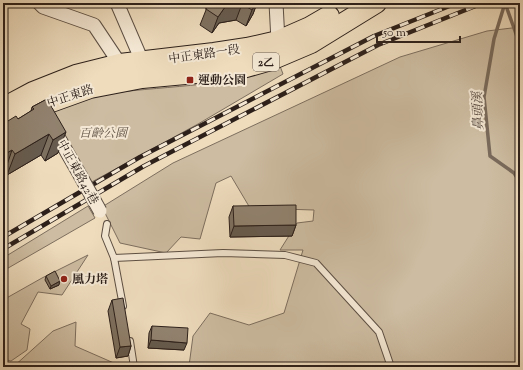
<svg xmlns="http://www.w3.org/2000/svg" width="523" height="370" font-family="'Sorts Mill Goudy','Noto Serif TC',serif">
  <rect width="100%" height="100%" fill="#eedcbd"/>
  <filter id="stains"><feTurbulence type="fractalNoise" baseFrequency=".005" numOctaves="4"/><feColorMatrix values="0 0 0 0 .2 0 0 0 0 .09 0 0 0 0 .02 0 0 0 .5 -.17"/></filter>
  <radialGradient id="worn" r=".72"><stop offset=".6" stop-color="#630" stop-opacity="0"/><stop offset="1" stop-color="#630" stop-opacity=".3"/></radialGradient>
  <g fill="#cdbca1" stroke="#7d6e5e">
    <path d="M520,27V367L189,366L193,336L210,313L249,325L284,313L303,250H280L297,223L313,221L314,210L250,208L231,176L216,183L200,239L181,237L166,253L120,243L102,207L173,163L400,57L487,31Z"/>
    <path d="M280,66L283,74L198,124L88,184L47,113C62,108 85,97 99,95C160,85 222,89 280,66Z"/>
    <path d="M88,206L95,218L3,271V258Z"/>
    <path d="M88,255L62,295L38,292L21,324L30,329L27,350L11,361L3,359V300L42,278Z"/>
    <path d="M76,322L75,346L123,367H13L53,331Z"/>
  </g>
  <g fill="none" stroke-linecap="round" stroke-linejoin="round">
    <g stroke="#796a5b" stroke-width="3.5">
      <path d="M505,3L494,39L484,97L490,156L514,173L520,182"/>
      <path d="M505,3L520,45"/>
    </g>
    <defs>
      <g id="lane">
        <path d="M107,224L105,236L114,258L123,306"/>
        <path d="M114,258L223,253L285,255L316,263L379,332L391,367"/>
        <path d="M130,341L134,367"/>
      </g>
      <g id="street">
        <path d="M39,3L43,7L94,25L120,64"/>
        <path d="M117,3L142,61V68"/>
        <path d="M276,3L278,41"/>
        <path d="M53,128L80,175"/>
      </g>
      <g id="primary">
        <path d="M3,108L33,92L76,75L120,64L214,53L247,48L278,41L310,27L329,16"/>
        <path d="M3,127L40,106L90,88L142,78L239,69L271,60L311,43L376,3"/>
      </g>
    </defs>
    <use href="#lane" stroke="#5d4f43" stroke-width="8"/>
    <use href="#street" stroke="#5d4f43" stroke-width="15"/>
    <use href="#primary" stroke="#2d201a" stroke-width="22"/>
    <use href="#lane" stroke="#f4e8d4" stroke-width="6"/>
    <use href="#street" stroke="#f4e8d4" stroke-width="13"/>
    <use href="#primary" stroke="#eedcbd" stroke-width="20"/>
    <defs>
      <g id="rail">
        <path d="M3,237L140,157L374,36L457,3"/>
        <path d="M3,249L144,166L378,45L483,3"/>
      </g>
    </defs>
    <use href="#rail" stroke="#2d201a" stroke-width="4.5"/>
    <use href="#rail" stroke="#f4e8d4" stroke-width="3" stroke-dasharray="9" stroke-linecap="butt"/>
    <defs>
      <path id="street-bridge" d="M80,175L100,211"/>
    </defs>
    <use href="#street-bridge" stroke="#5d4f43" stroke-width="15" stroke-linecap="butt"/>
    <use href="#street-bridge" stroke="#f4e8d4" stroke-width="13"/>
  </g>
  <g fill="#7d705f" stroke="#2d201a">
    <path d="M205,3H257L253,14L246,26L236,20L219,23L212,33L200,25L206,10Z"/>
    <path d="M47,99L58,153L45,161L41,155L7,175L5,171L3,172V124L18,119L31,111L32,107Z"/>
    <path d="M233,206L296,225L292,236L230,237L229,217Z"/>
    <path d="M46,276L59,285L50,289L45,280Z"/>
    <path d="M112,300L131,346L128,356L116,358L108,311Z"/>
    <path d="M152,326L184,350L148,348L149,333Z"/>
  </g>
  <g fill="#665b4e" stroke="#2d201a">
    <path d="M256,3H257L253,14L246,26L252,10Z"/>
    <path d="M242,4L236,20L219,23L212,33L218,17L225,7Z"/>
    <path d="M66,132L58,153L45,161L53,140Z"/>
    <path d="M49,134L41,155L7,175L15,154Z"/>
    <path d="M12,150L5,171L3,172V155Z"/>
    <path d="M296,225L292,236L230,237L234,226Z"/>
    <path d="M60,281L59,285L50,289L51,286Z"/>
    <path d="M151,340L187,343L184,350L148,348Z"/>
    <path d="M131,346L128,356L116,358L120,347Z"/>
  </g>
  <g fill="#91826f" stroke="#2d201a">
    <path d="M210,3H256L252,10L242,4L225,7L218,17L206,9Z"/>
    <path d="M47,99L66,132L53,140L49,134L15,154L12,150L3,155V129L4,128L3,126V124L16,116L18,119L34,109L32,107Z"/>
    <path d="M296,205V225L234,226L233,206Z"/>
    <path d="M55,271L60,281L51,286L46,276Z"/>
    <path d="M123,298L131,346L120,347L112,300Z"/>
    <path d="M152,326L188,328L187,343L151,340Z"/>
  </g>
  <g fill="#8f2418" stroke="#f4e8d4" stroke-width="1.5">
    <rect x="186" y="76" width="8" height="8" rx="2"/>
    <circle cx="64" cy="279" r="4"/>
  </g>
  <g text-anchor="middle" stroke-width="4" stroke-linejoin="round" paint-order="stroke">
    <rect fill="#f4e8d4" stroke="#695c52" stroke-width="1" x="253" y="53" width="26" height="18" rx="3"/>
    <g font-size="11" font-weight="bold" fill="#2d201a">
      <text x="266" y="66">2乙</text>
    </g>
    <g font-size="12" fill="#2d201a" stroke="#f4e8d4">
      <text transform="translate(204 54) rotate(-8)" y="4">中正東路一段</text>
      <text transform="translate(70 96) rotate(-18)" y="4">中正東路</text>
      <text transform="translate(78 172) rotate(61)" y="4">中正東路42巷</text>
    </g>
    <g font-size="12" font-weight="bold" fill="#2d201a" stroke="#f4e8d4" text-anchor="start">
      <text x="198" y="84">運動公園</text>
      <text x="72" y="283">風力塔</text>
    </g>
    <g font-size="12" font-style="italic" fill="#5d4f42" stroke="#f4e8d4">
      <text x="103" y="137">百齡公園</text>
    </g>
    <g font-size="13" font-style="italic" fill="#594b40" stroke="#f4e8d4">
      <text transform="translate(477 111) rotate(-92)" y="5">鼻頭溪</text>
    </g>
  </g>
  <rect width="523" height="370" fill="none" stroke="#eedcbd" stroke-width="16"/>
  <rect x="4" y="4" width="515" height="362" fill="none" stroke="#2d201a" stroke-width="2"/>
  <rect x="8" y="8" width="507" height="354" fill="none" stroke="#2d201a"/>
  <path d="M377 36v6h83v-6" fill="none" stroke="#2d201a" stroke-width="2"/>
  <text x="383" y="36" font-size="12" fill="#2d201a" stroke="#f4e8d4" stroke-width="3" paint-order="stroke">50 m</text>
  <rect width="100%" height="100%" filter="url(#stains)"/>
  <rect width="100%" height="100%" fill="url(#worn)"/>
</svg>
